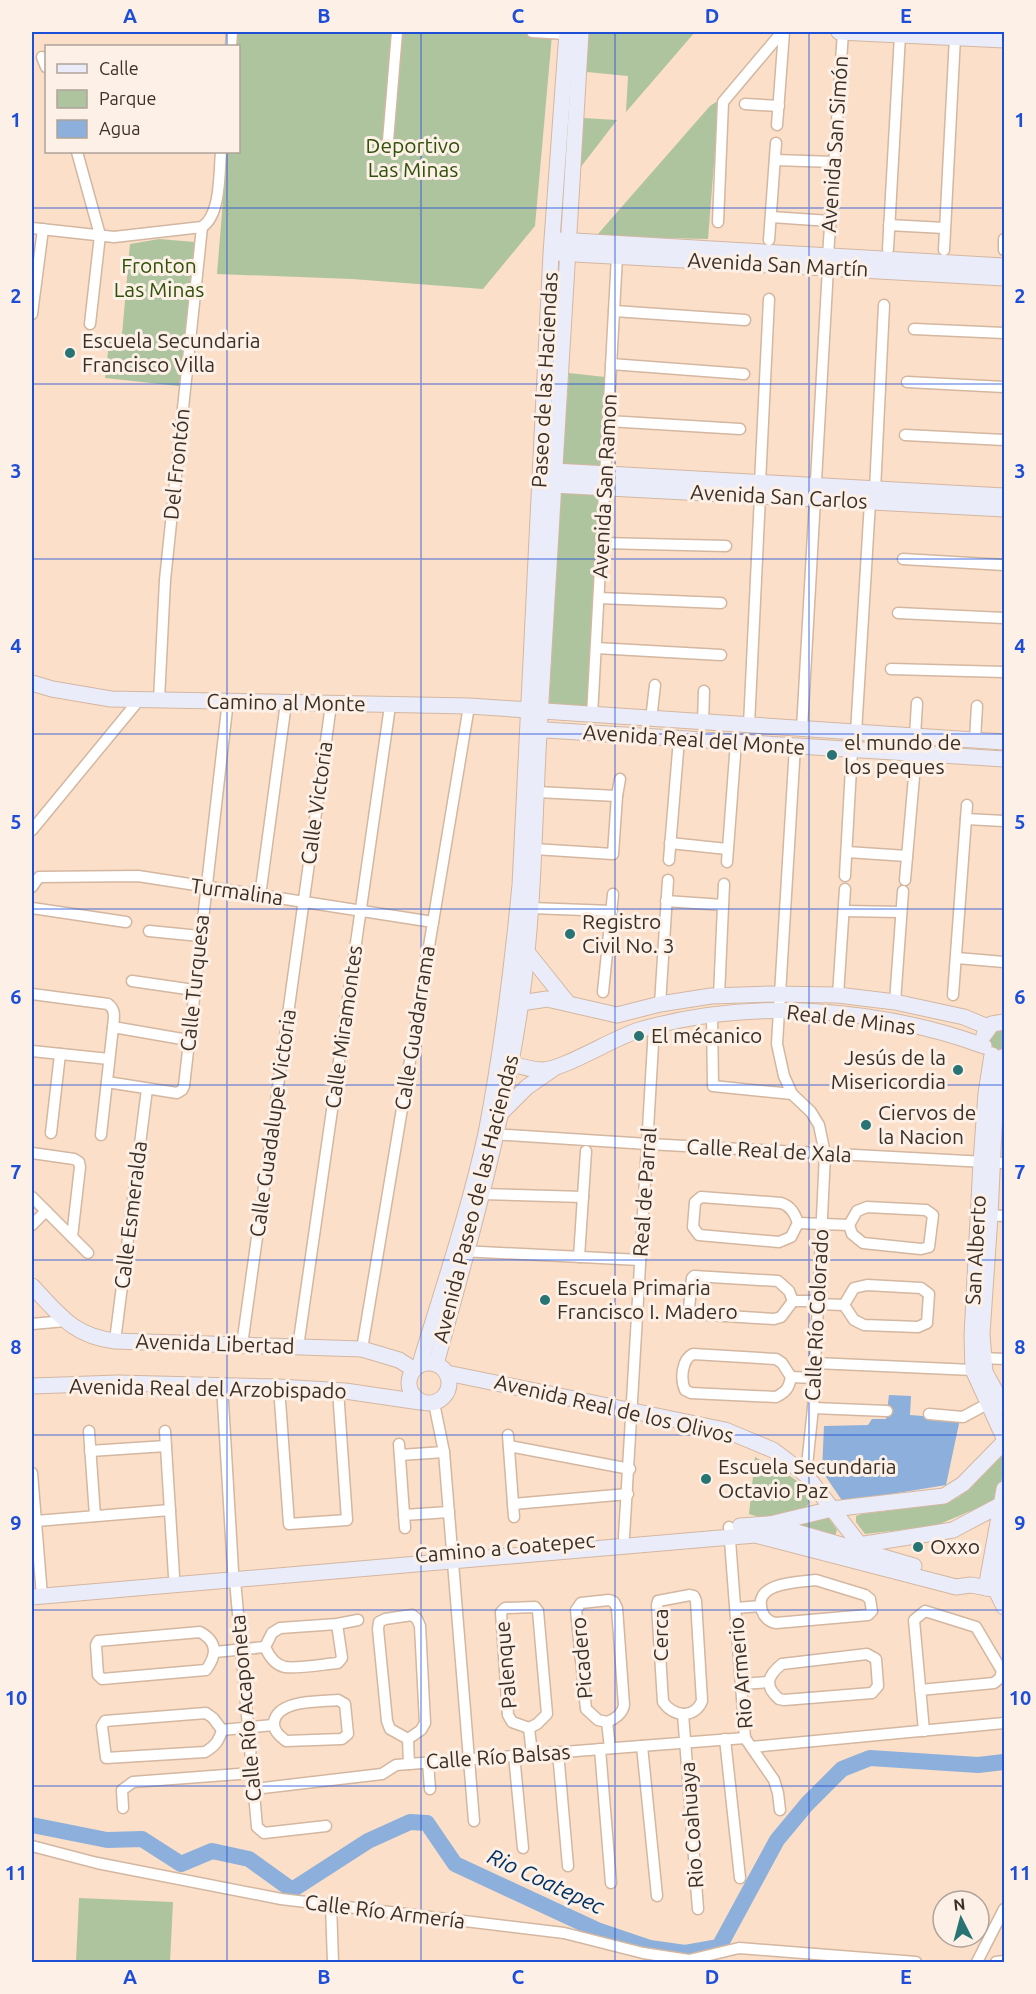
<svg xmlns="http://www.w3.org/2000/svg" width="1036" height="1994" font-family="Ubuntu,sans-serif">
  <rect width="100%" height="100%" fill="#fcdfc8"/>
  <g fill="#aec49f">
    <path d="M237,32H474L552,35L535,226L483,289L352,279L217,274L227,152H238Z"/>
    <path d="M587,32H695L626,112L628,76L587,72Z"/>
    <path d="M719,100L708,239L615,237L598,234L710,106Z"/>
    <path d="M583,118L617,120L580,168Z"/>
    <path d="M159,239L195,242L179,386L105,378L110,334L122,335L130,244Z"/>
    <path d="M569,373L605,377L600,468L562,467Z"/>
    <path d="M561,491L600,493L587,708L549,704Z"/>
    <path d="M1004,1026V1052H999L989,1044L988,1037L991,1031Z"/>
    <path d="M1003,1454L1002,1478L998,1499L992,1502L935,1526L865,1534L856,1522V1516L862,1514L943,1504L959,1497Z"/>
    <path d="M755,1457C769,1466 825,1486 805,1509L762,1518L749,1514Z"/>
    <path d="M828,1517L837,1530L835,1536L799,1526L805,1522Z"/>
    <path d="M79,1898L173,1902L170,1962H76Z"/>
  </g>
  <path fill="#8cb0db" d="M889,1395L911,1396L910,1415L960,1419L946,1485L843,1502L822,1471L824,1426L868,1425L872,1419H886Z"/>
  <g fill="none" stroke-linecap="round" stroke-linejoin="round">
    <path stroke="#8cb0db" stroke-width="16" d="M32,1825L107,1840L142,1839L181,1864L212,1851L249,1859L292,1890L368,1841L410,1822L427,1823L455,1864L597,1930L650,1948L685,1953L719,1947L777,1840L807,1804L842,1769L870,1758L978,1765L1004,1762"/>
    <defs>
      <g id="street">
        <path d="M532,32L566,34"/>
        <path d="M231,46L232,32"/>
        <path d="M42,57L46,67"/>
        <path d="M745,104L779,106"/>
        <path d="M777,125L784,32"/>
        <path d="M388,141L397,32"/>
        <path d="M77,152L100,235L90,324"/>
        <path d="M775,160L834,162"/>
        <path d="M771,217L830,221"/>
        <path d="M718,222L723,102L782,32"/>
        <path d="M889,225L944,228"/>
        <path d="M32,228L114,237L202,227C221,215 219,173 221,152"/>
        <path d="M769,240L776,143"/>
        <path d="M888,249L900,35"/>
        <path d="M944,250L955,37"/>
        <path d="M1004,250V239"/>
        <path d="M828,256L843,32"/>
        <path d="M614,311L745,320"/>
        <path d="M32,314L43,229"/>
        <path d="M914,329L1004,333"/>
        <path d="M611,364L744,374"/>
        <path d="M907,382L1004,387"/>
        <path d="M608,421L740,429"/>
        <path d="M905,435L1004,440"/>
        <path d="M760,483L769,299"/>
        <path d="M875,490L884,305"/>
        <path d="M602,543L726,546"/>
        <path d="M903,559L1004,565"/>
        <path d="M599,598L721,603"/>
        <path d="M898,613L1004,618"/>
        <path d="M596,648L721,655"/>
        <path d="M891,669L1004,672"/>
        <path d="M159,700L165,580L202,227"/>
        <path d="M592,716L617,256"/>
        <path d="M651,720L655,685"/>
        <path d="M703,723L704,691"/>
        <path d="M749,725L760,496"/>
        <path d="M802,729L828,268"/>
        <path d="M856,733L870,502"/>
        <path d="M915,736L917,703"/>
        <path d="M975,740L977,706"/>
        <path d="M795,746L777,1044L784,1076L792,1094L811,1112L819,1125L825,1154L813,1408L806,1475"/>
        <path d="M617,796L620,779"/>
        <path d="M966,819L1004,821"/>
        <path d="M32,830L139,700"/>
        <path d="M670,843L727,849"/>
        <path d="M534,849L613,854L617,796L537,792"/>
        <path d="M847,852L907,856"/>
        <path d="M669,860L679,739"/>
        <path d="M727,862L736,742"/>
        <path d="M845,876L852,750"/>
        <path d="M905,880L916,754"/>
        <path d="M32,887L39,877L138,876L433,922"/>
        <path d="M260,896L286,703"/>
        <path d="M666,901L723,905"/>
        <path d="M32,908L126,922"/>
        <path d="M531,908L612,911"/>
        <path d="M844,911L901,912"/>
        <path d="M149,931L200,936"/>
        <path d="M957,958L1004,962"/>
        <path d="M132,981L194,990"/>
        <path d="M603,992L613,894"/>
        <path d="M32,994L108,1004C116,1010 114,1017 113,1027L101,1135"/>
        <path d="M838,995L845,889"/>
        <path d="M953,995L967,805"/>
        <path d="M719,996L724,884"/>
        <path d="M895,1002L903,891"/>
        <path d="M660,1004L668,880"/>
        <path d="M712,1014L713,1086L792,1094"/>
        <path d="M113,1027L188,1040"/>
        <path d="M32,1051L109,1059"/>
        <path d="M107,1082L177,1093L182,1090L184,1086L228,700"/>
        <path d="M51,1133L60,1054"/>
        <path d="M492,1134L648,1144L1004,1163"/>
        <path d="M32,1153L74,1159L79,1162L80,1167L72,1237"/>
        <path d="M482,1194L583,1197"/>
        <path d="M32,1197L46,1211L32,1225"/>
        <path d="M701,1197L781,1203C791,1206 795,1214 798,1223L791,1237L779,1242L699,1235L693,1227L695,1202Z"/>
        <path d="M867,1207L926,1210L933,1215L929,1247L921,1249L863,1243L852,1234L849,1225L857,1211Z"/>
        <path d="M46,1211L88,1253"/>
        <path d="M984,1215L1004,1216"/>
        <path d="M798,1223L849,1225"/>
        <path d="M461,1251L640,1260"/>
        <path d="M579,1257L586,1151"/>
        <path d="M694,1276L778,1281L789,1291L793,1301L781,1317L774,1319L694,1314L689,1308L692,1278Z"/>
        <path d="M867,1285L921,1288L929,1294L927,1323L918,1327L864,1325L854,1320L844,1305L854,1288Z"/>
        <path d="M793,1301H818"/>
        <path d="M818,1304L844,1305"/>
        <path d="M32,1324L65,1321"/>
        <path d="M115,1341L147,1089"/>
        <path d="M242,1345L331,705"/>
        <path d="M298,1347L390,706"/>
        <path d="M362,1349L469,706"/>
        <path d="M693,1354L776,1359L782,1363L791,1377C789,1388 786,1392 776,1397L691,1393L685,1390C680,1379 682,1359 693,1354Z"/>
        <path d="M983,1358L1004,1359"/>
        <path d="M815,1363L973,1370"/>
        <path d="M791,1377L814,1378"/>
        <path d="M222,1385L233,1571"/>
        <path d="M279,1387L289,1524L347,1520L338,1390"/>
        <path d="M434,1403L444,1452L474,1821"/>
        <path d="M813,1408L887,1411"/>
        <path d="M929,1414L963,1417L989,1403"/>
        <path d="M89,1431L95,1516"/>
        <path d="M165,1431L174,1576"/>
        <path d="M508,1435L514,1517"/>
        <path d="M399,1444L405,1528"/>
        <path d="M509,1446L630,1469"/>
        <path d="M90,1451L166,1446"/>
        <path d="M400,1455L444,1452"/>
        <path d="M32,1473L42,1596"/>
        <path d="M513,1504L628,1494"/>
        <path d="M404,1515L449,1512"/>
        <path d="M36,1521L170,1510"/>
        <path d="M729,1527L745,1738L774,1780L778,1793L780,1810"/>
        <path d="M624,1537L654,1027"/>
        <path d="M235,1580L257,1827L264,1833L326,1826"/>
        <path d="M816,1580L865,1595L870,1599L872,1611L868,1615L776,1623C769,1622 764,1617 762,1611C752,1582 799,1582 816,1580Z"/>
        <path d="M690,1595L694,1596L696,1601L702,1701C694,1720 673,1716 663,1702L657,1605L658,1601Z"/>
        <path d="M609,1600L614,1602L617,1608L624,1705C623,1713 615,1719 607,1722L598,1720L586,1709L576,1610L581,1603Z"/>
        <path d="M535,1607L538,1611L547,1714L537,1724L529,1728L512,1722L508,1715L501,1612L505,1608Z"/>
        <path d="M736,1608L761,1606"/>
        <path d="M412,1615L417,1619L420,1626L425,1723L421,1730L408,1739L390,1729L387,1721L378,1629L379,1622L385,1619Z"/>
        <path d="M337,1624L342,1658L338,1663C325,1664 297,1669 285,1667C275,1665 269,1656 265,1647L272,1633L280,1628L337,1624L358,1620"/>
        <path d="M200,1632C218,1642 217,1655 206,1670L102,1679L98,1675L96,1645L98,1641Z"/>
        <path d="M215,1652L265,1647"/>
        <path d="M867,1654L876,1659L878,1686L872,1693L784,1700L779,1699C764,1686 767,1676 782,1664Z"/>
        <path d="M742,1684L769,1682"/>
        <path d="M920,1690L994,1683L1000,1678L1002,1671L976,1627L925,1611L914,1620L924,1731"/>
        <path d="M338,1700L345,1704L348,1734L342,1739L286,1741C280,1736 273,1731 274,1722C278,1699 320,1702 338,1700Z"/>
        <path d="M206,1713L213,1718L222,1730C219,1741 215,1746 205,1752L106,1758L102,1726L105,1721Z"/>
        <path d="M683,1714L698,1909"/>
        <path d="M607,1722L610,1748"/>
        <path d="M529,1728L532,1754"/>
        <path d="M222,1730L273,1725"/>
        <path d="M408,1739L409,1764"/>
        <path d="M725,1739L740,1878"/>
        <path d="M642,1746L657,1896"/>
        <path d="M752,1747L1004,1723"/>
        <path d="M600,1749L611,1883"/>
        <path d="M558,1752L568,1866"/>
        <path d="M514,1755L523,1848"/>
        <path d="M428,1762L430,1789"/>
        <path d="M254,1789L382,1774L396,1765L745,1738"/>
        <path d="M123,1808L122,1790L133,1782L252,1773"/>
        <path d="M32,1846L97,1863L281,1899L564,1933L643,1953L689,1960L739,1948L916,1962"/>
        <path d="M331,1905L333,1962"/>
        <path d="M977,1962L1004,1909"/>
        <path d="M996,1962L1004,1961"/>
      </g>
      <g id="secondary">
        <path d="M839,32L1004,40"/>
        <path d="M558,240L1004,266"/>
        <path d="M557,253L1004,278"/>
        <path d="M554,471L1004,496"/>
        <path d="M553,485L1004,509"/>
        <path d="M32,683L52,689L111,699L469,706L1004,742"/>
        <path d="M530,729L1004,759"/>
        <path d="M527,952L567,1002"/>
        <path d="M513,1001L521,1003L547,999L617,1015L660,1004L711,996L768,994L838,995L895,1002L964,1017L988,1027"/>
        <path d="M984,1035L992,1024L1004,1022"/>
        <path d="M992,1055L986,1093L981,1162L972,1336L973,1370L1004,1438"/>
        <path d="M1002,1057L995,1107L990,1216L982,1334L985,1372L1004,1407"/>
        <path d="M502,1061C515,1064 528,1070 542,1070C563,1070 613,1038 639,1030C750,998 876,1007 984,1046"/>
        <path d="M502,1112L527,1087L553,1069"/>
        <path d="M32,1286C60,1315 73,1336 115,1341L362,1349L399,1360L413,1369"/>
        <circle cx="429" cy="1383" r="20"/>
        <path d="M420,1364C443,1288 469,1211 486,1133C502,1051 512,968 520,885L551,253L567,32"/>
        <path d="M436,1364C469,1245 503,1125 521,1002C534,913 534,823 539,733C552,499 565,265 581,32"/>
        <path d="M447,1373L725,1430L773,1450L806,1475L860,1545L864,1554"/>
        <path d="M32,1386L118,1383L279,1387L345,1391L420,1402"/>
        <path d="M770,1524L832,1509L944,1496L963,1484L1004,1442"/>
        <path d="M740,1526L769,1524L914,1566"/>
        <path d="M852,1546L953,1530L1004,1503"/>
        <path d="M986,1588L1004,1489"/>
        <path d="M996,1590L1004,1547"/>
        <path d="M996,1590L1004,1607"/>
        <path d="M32,1597L755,1535L956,1587L971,1585L1004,1591"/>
      </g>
    </defs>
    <use href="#street" stroke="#d3b7a1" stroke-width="13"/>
    <use href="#secondary" stroke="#d3b7a1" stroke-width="17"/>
    <use href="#street" stroke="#fff" stroke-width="10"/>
    <use href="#secondary" stroke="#ebecf9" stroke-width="15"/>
  </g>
  <path fill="none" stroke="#1d4ed8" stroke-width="1.5" stroke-opacity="0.55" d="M227,32V46M421,32V1962M615,32V1962M809,32V1962M227,152V1962M32,208H1004M32,384H1004M32,559H1004M32,734H1004M32,909H1004M32,1085H1004M32,1260H1004M32,1435H1004M32,1610H1004M32,1786H1004"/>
  <g fill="#287373" stroke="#fcf0e7" stroke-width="2">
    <circle cx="70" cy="353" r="6"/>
    <circle cx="832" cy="755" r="6"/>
    <circle cx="570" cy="934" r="6"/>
    <circle cx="639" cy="1036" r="6"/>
    <circle cx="958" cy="1070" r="6"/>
    <circle cx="866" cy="1125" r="6"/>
    <circle cx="545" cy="1300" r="6"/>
    <circle cx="706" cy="1479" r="6"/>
    <circle cx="918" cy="1547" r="6"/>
  </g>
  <g text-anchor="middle" stroke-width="6" stroke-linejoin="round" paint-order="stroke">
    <g font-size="21" fill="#3b3027" stroke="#fcf0e7">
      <text transform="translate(835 144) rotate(-86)" y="7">Avenida San Simón</text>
      <text transform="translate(778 265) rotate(3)" y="7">Avenida San Martín</text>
      <text transform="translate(545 380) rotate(-87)" y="7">Paseo de las Haciendas</text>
      <text transform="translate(177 464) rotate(-84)" y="7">Del Frontón</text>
      <text transform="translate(605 486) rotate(-87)" y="7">Avenida San Ramon</text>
      <text transform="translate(779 497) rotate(3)" y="7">Avenida San Carlos</text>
      <text transform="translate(286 703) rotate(1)" y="7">Camino al Monte</text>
      <text transform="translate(694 740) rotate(4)" y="7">Avenida Real del Monte</text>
      <text transform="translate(317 803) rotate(-82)" y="7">Calle Victoria</text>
      <text transform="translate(237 892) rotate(8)" y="7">Turmalina</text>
      <text transform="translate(195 983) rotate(-84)" y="7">Calle Turquesa</text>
      <text transform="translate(851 1020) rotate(7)" y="7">Real de Minas</text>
      <text transform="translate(344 1027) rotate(-82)" y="7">Calle Miramontes</text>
      <text transform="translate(415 1028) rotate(-81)" y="7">Calle Guadarrama</text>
      <text transform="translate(273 1123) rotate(-82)" y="7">Calle Guadalupe Victoria</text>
      <text transform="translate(769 1151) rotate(3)" y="7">Calle Real de Xala</text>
      <text transform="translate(645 1192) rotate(-86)" y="7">Real de Parral</text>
      <text transform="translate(476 1199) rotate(-76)" y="7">Avenida Paseo de las Haciendas</text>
      <text transform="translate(131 1215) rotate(-83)" y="7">Calle Esmeralda</text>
      <text transform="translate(976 1250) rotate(-87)" y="7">San Alberto</text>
      <text transform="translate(817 1315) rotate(-87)" y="7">Calle Río Colorado</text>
      <text transform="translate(215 1344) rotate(2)" y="7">Avenida Libertad</text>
      <text transform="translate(208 1389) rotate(1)" y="7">Avenida Real del Arzobispado</text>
      <text transform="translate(614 1409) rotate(13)" y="7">Avenida Real de los Olivos</text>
      <text transform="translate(505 1548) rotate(-5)" y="7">Camino a Coatepec</text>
      <text transform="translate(661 1635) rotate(-90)" y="7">Cerca</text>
      <text transform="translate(582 1658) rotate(-95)" y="7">Picadero</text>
      <text transform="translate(506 1665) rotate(-95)" y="7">Palenque</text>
      <text transform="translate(741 1673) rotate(-95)" y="7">Rio Armerio</text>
      <text transform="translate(246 1708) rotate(-95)" y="7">Calle Río Acaponeta</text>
      <text transform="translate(498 1757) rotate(-4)" y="7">Calle Río Balsas</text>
      <text transform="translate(692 1825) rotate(-94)" y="7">Rio Coahuaya</text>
      <text transform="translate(385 1912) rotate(7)" y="7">Calle Río Armería</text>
    </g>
    <g font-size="21" fill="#2f5108" stroke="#fcf0e7">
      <text x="413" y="153">Deportivo<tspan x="413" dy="24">Las Minas</tspan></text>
      <text x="159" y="273">Fronton<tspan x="159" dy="24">Las Minas</tspan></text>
    </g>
    <g font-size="21" fill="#3b3027" stroke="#fcf0e7" text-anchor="start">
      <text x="82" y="348">Escuela Secundaria<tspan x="82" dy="24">Francisco Villa</tspan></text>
      <text x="844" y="750">el mundo de<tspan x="844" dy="24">los peques</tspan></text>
      <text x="582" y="929">Registro<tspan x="582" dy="24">Civil No. 3</tspan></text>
      <text x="651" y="1043">El mécanico</text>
      <text x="946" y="1065" text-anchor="end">Jesús de la<tspan x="946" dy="24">Misericordia</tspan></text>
      <text x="878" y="1120">Ciervos de<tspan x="878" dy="24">la Nacion</tspan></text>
      <text x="557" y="1295">Escuela Primaria<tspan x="557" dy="24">Francisco I. Madero</tspan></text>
      <text x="718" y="1474">Escuela Secundaria<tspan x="718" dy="24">Octavio Paz</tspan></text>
      <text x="930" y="1554">Oxxo</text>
    </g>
    <g font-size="22" font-style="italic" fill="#003266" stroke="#fcf0e7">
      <text transform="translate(546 1881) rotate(25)" y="8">Rio Coatepec</text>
    </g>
  </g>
  <rect width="1036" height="1994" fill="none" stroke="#fcf0e7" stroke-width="66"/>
  <rect x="45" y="45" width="195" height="108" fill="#fcf0e7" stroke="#afa39a" stroke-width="1.5"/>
  <rect x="57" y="64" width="30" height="9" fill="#ebecf9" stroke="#afa39a" stroke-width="1.5"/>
  <text x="99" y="75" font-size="18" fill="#3b3027">Calle</text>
  <rect x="57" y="90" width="30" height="18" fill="#aec49f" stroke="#afa39a" stroke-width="1.5"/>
  <text x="99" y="105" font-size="18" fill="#3b3027">Parque</text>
  <rect x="57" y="120" width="30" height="18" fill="#8cb0db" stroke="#afa39a" stroke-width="1.5"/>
  <text x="99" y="135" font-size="18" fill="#3b3027">Agua</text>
  <g transform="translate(961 1919) rotate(354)"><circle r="28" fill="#fcf0e7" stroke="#afa39a" stroke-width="1.5"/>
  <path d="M0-4.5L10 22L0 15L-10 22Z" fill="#287373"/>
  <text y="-9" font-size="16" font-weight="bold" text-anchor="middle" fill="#3b3027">N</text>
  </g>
  <rect x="33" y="33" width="970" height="1928" fill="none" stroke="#1d4ed8" stroke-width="2"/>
  <g font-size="20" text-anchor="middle" font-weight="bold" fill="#1d4ed8">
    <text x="130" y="23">A</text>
    <text x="324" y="23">B</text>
    <text x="518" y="23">C</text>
    <text x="712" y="23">D</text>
    <text x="906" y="23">E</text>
    <text x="16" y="127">1</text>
    <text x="1020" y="127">1</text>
    <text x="16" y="303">2</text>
    <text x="1020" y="303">2</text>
    <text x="16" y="478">3</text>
    <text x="1020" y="478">3</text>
    <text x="16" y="653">4</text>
    <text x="1020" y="653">4</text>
    <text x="16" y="829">5</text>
    <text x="1020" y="829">5</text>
    <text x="16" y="1004">6</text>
    <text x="1020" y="1004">6</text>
    <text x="16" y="1179">7</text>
    <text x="1020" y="1179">7</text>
    <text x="16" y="1354">8</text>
    <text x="1020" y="1354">8</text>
    <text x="16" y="1530">9</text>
    <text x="1020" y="1530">9</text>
    <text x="16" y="1705">10</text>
    <text x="1020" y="1705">10</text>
    <text x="16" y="1880">11</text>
    <text x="1020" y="1880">11</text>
    <text x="130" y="1984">A</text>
    <text x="324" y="1984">B</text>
    <text x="518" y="1984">C</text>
    <text x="712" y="1984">D</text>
    <text x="906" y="1984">E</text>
  </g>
</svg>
